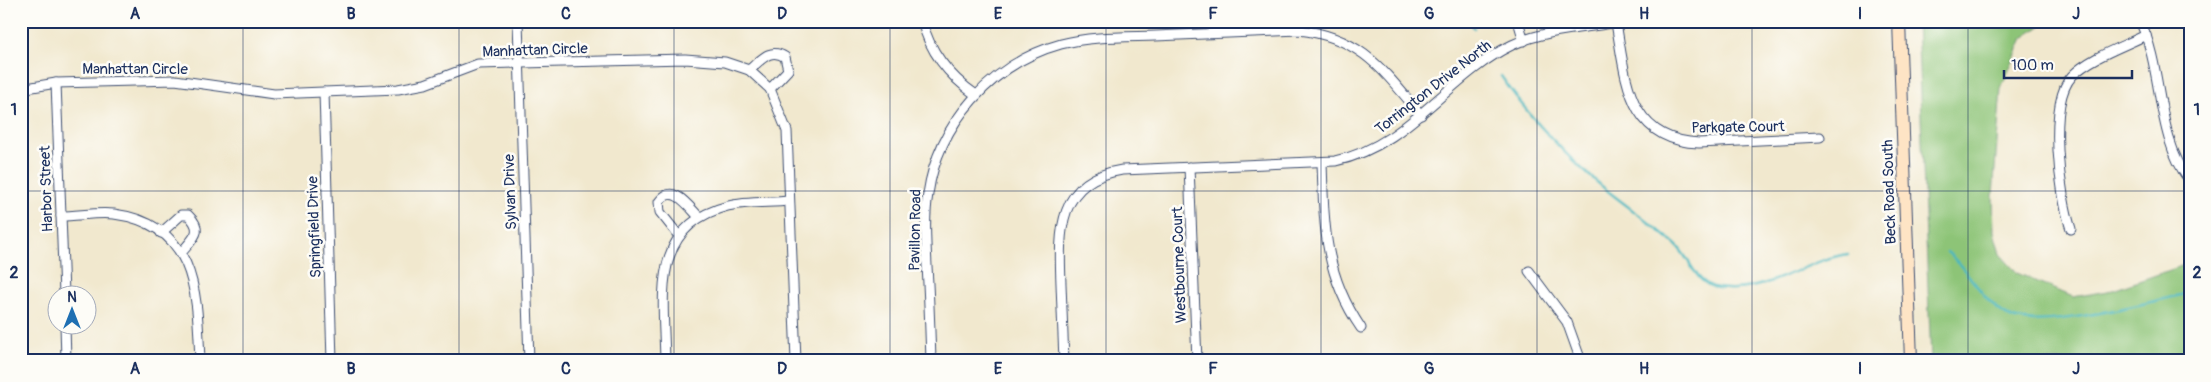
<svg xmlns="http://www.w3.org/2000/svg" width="2211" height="382" font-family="Pangolin,sans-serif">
  <rect width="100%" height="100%" fill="#fdfcf7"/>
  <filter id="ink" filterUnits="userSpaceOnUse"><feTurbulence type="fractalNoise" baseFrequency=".02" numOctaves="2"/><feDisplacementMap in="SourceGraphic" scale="10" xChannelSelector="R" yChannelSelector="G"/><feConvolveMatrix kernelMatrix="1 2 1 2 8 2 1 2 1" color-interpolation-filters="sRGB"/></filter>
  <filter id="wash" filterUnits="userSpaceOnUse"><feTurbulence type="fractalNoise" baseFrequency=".0096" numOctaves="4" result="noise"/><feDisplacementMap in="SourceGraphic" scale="20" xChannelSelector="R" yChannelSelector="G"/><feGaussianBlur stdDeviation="1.12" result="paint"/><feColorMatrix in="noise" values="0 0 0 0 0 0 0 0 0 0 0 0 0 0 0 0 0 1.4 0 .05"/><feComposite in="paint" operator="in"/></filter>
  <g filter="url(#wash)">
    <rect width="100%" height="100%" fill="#f1e8ce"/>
    <path fill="#8dc477" stroke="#547a6a" d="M1917,21H2048L2023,38L2001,88L1993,196L1994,232L2000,254L2017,273L2073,297L2113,290L2190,263V361H1931Z"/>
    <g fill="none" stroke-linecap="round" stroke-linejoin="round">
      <g stroke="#48b7bf" stroke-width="2.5">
        <path d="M1470,21L1474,28"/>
        <path d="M1501,76C1528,116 1572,163 1609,192C1632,210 1654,225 1675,244C1691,258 1694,284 1718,288C1764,296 1805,260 1848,254"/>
        <path d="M1947,252C1968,269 1986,306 2010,317C2042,331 2153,301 2190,293"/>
      </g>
    </g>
  </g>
  <g filter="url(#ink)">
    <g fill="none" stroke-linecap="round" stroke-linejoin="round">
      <defs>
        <g id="street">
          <path d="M518,21L529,361"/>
          <path d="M922,21C930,53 949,76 976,95"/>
          <path d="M1518,21L1524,41"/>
          <path d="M2140,21C2164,71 2155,136 2190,181"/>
          <path d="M1616,23C1626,78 1627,140 1699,143L1820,137"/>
          <path d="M749,70C761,60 770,47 785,57L788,70L770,89"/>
          <path d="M56,83L64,294"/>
          <path d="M21,89L56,83L175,80L274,94L398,89L425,84L478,64L685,59L725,62L749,70L770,89L787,131L796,361"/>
          <path d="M324,92L332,361"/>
          <path d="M1322,162C1324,225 1324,274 1361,328"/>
          <path d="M1189,167L1197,361"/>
          <path d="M61,216C78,216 97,212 114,214C198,225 197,295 200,361"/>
          <path d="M2071,229C2060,196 2047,103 2072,76C2089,58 2124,46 2146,35"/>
          <path d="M161,233L181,215H188C205,231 193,238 182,252"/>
          <path d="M679,236L660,212L659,202C673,182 689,207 699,217"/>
          <path d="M1529,271L1567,322L1581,361"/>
          <path d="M65,324L66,361"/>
          <path d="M665,361C664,298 649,226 728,206C747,201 770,203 789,201"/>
          <path d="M931,361C930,329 929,298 927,266C926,242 924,218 928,194C938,124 992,63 1061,44C1091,36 1124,37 1155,36C1203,34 1251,32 1299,30C1361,37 1383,70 1421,115"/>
          <path d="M1064,361C1063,335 1062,309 1061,284C1059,232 1057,180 1122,170L1335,161C1409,146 1447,76 1512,45C1546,29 1588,28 1624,21"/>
        </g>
        <path id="secondary" d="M1899,21L1911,361"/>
      </defs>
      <use href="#street" stroke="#3b4b6f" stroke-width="11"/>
      <use href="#secondary" stroke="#3b4b6f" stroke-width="14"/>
      <use href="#street" stroke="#fff" stroke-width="9"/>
      <use href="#secondary" stroke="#fee4c5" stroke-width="12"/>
    </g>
  </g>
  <path fill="none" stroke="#1b2f5e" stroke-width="1" stroke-opacity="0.55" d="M243,21V361M459,21V361M674,21V361M890,21V361M1106,21V361M1321,21V361M1537,21V361M1752,21V361M1968,21V361M21,191H2190"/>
  <g text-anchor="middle" stroke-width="5" stroke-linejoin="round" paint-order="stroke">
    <g font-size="15" fill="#1b2f5e" stroke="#fdfcf7">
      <text transform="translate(535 50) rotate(-2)" y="5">Manhattan Circle</text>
      <text x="135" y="74">Manhattan Circle</text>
      <text transform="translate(1433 87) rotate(-38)" y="5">Torrington Drive North</text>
      <text transform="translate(1738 127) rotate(-1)" y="5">Parkgate Court</text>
      <text transform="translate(46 189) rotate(-92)" y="5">Harbor Street</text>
      <text transform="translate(510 192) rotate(-92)" y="5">Sylvan Drive</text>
      <text transform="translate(1889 192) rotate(-92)" y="5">Beck Road South</text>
      <text transform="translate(314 227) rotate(-92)" y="5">Springfield Drive</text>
      <text transform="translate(915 230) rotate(-89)" y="5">Pavillon Road</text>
      <text transform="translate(1179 265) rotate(-92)" y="5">Westbourne Court</text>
    </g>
  </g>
  <rect width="2211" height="382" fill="none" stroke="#fdfcf7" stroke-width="55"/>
  <g transform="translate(72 310)"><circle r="24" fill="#fdfcf7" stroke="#a3aaba"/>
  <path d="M0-4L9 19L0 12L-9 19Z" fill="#1f6fb2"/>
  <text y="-8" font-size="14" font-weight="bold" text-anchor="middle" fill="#1b2f5e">N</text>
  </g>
  <path d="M2004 70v8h128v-8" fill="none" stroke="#1b2f5e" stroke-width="2.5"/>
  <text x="2011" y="70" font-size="15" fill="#1b2f5e" stroke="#fdfcf7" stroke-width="4" paint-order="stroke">100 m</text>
  <rect x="28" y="28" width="2156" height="326" fill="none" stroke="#1b2f5e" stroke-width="2"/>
  <g font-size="16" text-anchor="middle" font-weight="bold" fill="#1b2f5e">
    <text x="135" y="19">A</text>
    <text x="351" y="19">B</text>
    <text x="566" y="19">C</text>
    <text x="782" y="19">D</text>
    <text x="998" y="19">E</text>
    <text x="1213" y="19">F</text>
    <text x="1429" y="19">G</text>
    <text x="1644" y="19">H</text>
    <text x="1860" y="19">I</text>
    <text x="2076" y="19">J</text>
    <text x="14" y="115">1</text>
    <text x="2197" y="115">1</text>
    <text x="14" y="278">2</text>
    <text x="2197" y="278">2</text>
    <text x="135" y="374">A</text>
    <text x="351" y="374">B</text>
    <text x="566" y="374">C</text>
    <text x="782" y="374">D</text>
    <text x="998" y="374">E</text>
    <text x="1213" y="374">F</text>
    <text x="1429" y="374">G</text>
    <text x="1644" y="374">H</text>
    <text x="1860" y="374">I</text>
    <text x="2076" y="374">J</text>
  </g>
</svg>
